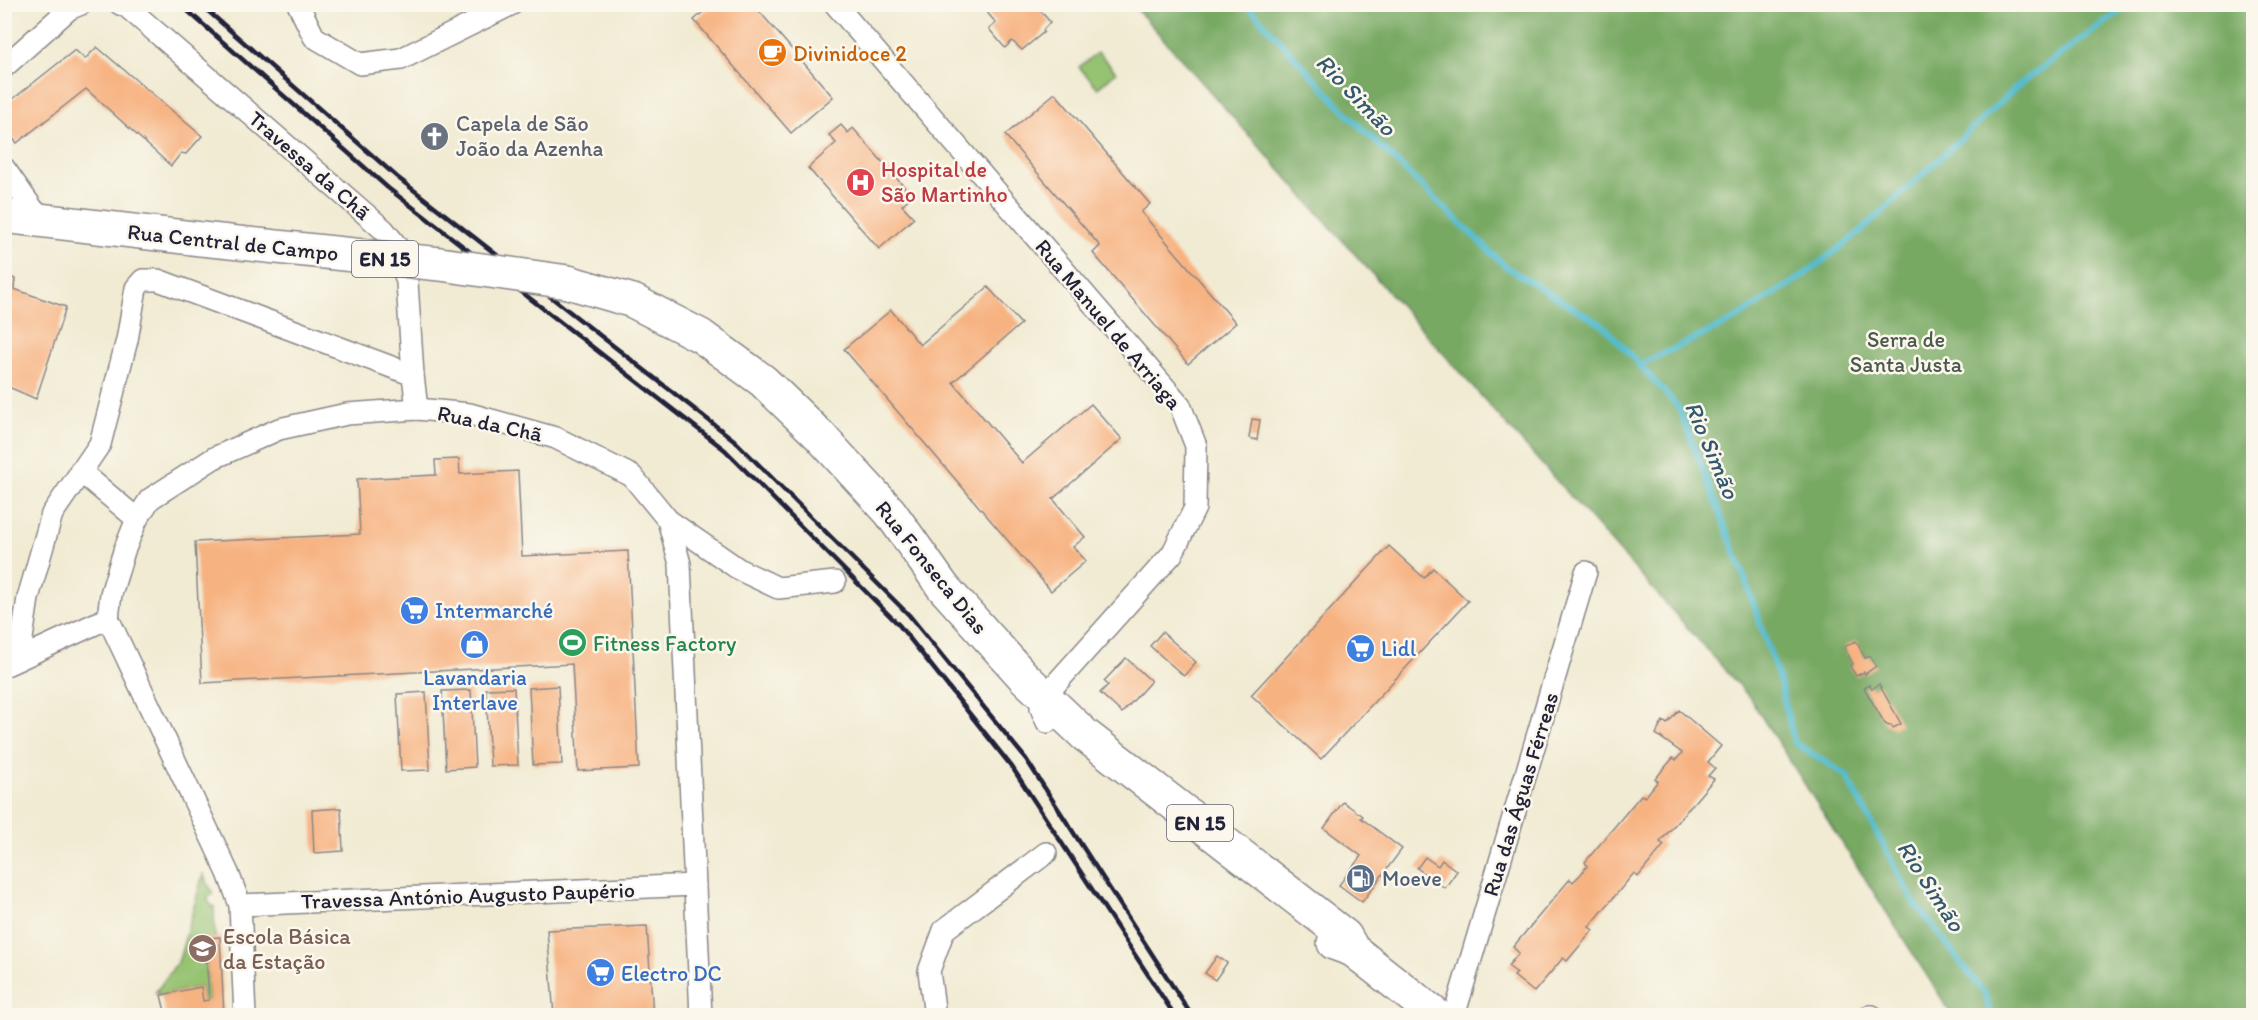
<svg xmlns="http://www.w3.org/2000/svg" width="2258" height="1020" font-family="Itim,sans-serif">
  <rect width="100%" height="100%" fill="#fbf7ec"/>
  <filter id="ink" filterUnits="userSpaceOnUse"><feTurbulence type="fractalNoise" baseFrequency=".0167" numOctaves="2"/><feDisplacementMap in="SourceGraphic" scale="12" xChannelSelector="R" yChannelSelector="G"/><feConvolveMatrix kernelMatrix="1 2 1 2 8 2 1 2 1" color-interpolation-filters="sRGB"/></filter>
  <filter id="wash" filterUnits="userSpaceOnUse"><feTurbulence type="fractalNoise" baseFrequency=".008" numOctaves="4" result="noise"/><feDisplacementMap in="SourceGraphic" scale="24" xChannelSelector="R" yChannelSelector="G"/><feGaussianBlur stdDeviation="1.35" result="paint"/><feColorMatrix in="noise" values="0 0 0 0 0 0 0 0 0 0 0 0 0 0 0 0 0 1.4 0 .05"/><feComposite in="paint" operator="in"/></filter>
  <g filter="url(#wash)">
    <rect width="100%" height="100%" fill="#f1ebd3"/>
    <g fill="#96c372" stroke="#5c7256" stroke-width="1.5">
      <path d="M1098,52L1116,72L1098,88L1079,67Z"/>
      <path d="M203,874L213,894L207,898L212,907L214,906L215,938L205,939L209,1000L203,1001L201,987L161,995L155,993L179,960Z"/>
    </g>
    <path fill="#78a964" stroke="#4d6650" stroke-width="1.5" d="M1133,5H2253V1015H1952L1749,697Z"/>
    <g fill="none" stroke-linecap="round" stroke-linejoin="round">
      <g stroke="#52bccf" stroke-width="6">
        <path d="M1246,4L1351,118L1506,267L1604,326L1679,408L1744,576L1779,679L1794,742L1846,775L1913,901L1985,994L1991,1016"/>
        <path d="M1639,365L1730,322L1801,277L1860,232L2020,84L2130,4"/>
      </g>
    </g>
    <g id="blocks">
      <g fill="#f7b281">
        <path d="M712,4H753L833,97L791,133L694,20Z"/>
        <path d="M980,4H1035L1050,22L1043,30L1044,32L1022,50L1012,41L1005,48L989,29L996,23Z"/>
        <path d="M97,47L202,136L186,154L181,153L171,166L86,89L17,143L4,129V106L75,50L85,59Z"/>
        <path d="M1055,93L1150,204L1141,212L1236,323L1188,364L1093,253L1100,246L1005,135Z"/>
        <path d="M841,125L848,133L853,128L912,196L902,205L914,218L879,249L808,168L836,143L829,135Z"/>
        <path d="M4,274L15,279L14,289L66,307L36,399L4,385Z"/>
        <path d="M988,287L1021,324L953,382L1022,463L1091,404L1122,439L1053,499L1085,537L1073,547L1086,561L1051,591L844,349L891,310L920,345Z"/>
        <path d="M1252,419L1260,420L1257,440L1249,438Z"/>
        <path d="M459,459L460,474L518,471L522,556L628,551L639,768L578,771L572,664L202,683L195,542L360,534L357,479L436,475L435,460Z"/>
        <path d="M1389,546L1424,578L1433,568L1468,601L1321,759L1251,695Z"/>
        <path d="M1162,632L1196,662L1184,676L1150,646Z"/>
        <path d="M1856,641L1865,658L1870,656L1876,666L1865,674L1864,672L1856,676L1850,666L1853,664L1844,647Z"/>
        <path d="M1126,658L1151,681L1122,713L1100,693L1108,685L1104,681Z"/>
        <path d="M1879,684L1901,724L1893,728L1891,725L1889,726L1885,724L1864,688L1869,685L1872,689Z"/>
        <path d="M558,686L562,764L533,765L529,688Z"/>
        <path d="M514,688L518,765L490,766L486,689Z"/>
        <path d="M471,690L475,767L446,769L442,691Z"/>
        <path d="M426,692L430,770L401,771L397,694Z"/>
        <path d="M1679,710L1721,746L1708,762L1715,768L1708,776L1714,779L1660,842L1664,845L1638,877L1634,873L1589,927L1593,930L1567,961L1563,958L1534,992L1514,976L1517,973L1508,966L1519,953L1513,947L1570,879L1573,882L1581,874L1587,866L1585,862L1641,795L1645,797L1658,781L1655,779L1673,758L1676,760L1682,753L1656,734L1663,721L1667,724Z"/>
        <path d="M1343,802L1363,816L1361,818L1402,849L1362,902L1339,885L1361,856L1324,828Z"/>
        <path d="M341,808L343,851L314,853L312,810Z"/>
        <path d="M1425,857L1438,866L1442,860L1457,871L1445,888L1417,868Z"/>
        <path d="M647,926L653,1016H554L547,930Z"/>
        <path d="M220,937L224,1016H166L161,995L201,987L203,1001L209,1000L205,938Z"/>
        <path d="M1217,956L1227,963L1215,980L1205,973Z"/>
      </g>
    </g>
  </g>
  <g filter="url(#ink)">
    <use href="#blocks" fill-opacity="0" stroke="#8a8687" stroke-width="1.5"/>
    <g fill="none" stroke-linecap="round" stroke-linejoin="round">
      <defs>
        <g id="minor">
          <path d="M120,4L126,6L384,230L396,245L407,282L413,375"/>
          <path d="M298,4L314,37L360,64L401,59L512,4"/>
          <path d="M835,4L1180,405L1196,446L1195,508L1172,554L1044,697L1041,708L1047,722"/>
          <path d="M4,67L69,9L81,4"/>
          <path d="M4,168L42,222"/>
          <path d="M80,471L137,519"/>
          <path d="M668,520L680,564L701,1016"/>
          <path d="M108,618L111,594L124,551L137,519L150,499L214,458L279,429L347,414L417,409L470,414L556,438L632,476L668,520L740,570L778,588L835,582"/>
          <path d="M108,618L228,873L240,905L245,1016"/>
          <path d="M19,659L28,598L52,514L100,444L127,340L136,288L143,280H158L413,375L417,409"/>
          <path d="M4,666L108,618"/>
          <path d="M240,905L695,885"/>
          <path d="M935,1016L929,971L944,930L1046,853"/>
          <path d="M1454,1016L1586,572"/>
          <path d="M1869,1016H1872"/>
        </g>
        <g id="primary">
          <path d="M4,216L201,239"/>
          <path d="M568,282L633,301L701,336L763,381L820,436L890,512L943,587L1024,677L1085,735L1345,936L1353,950"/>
          <path d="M1334,943L1353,950L1437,1016"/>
        </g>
      </defs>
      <use href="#minor" stroke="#8a8687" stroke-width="24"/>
      <use href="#primary" stroke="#8a8687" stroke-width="36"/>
      <use href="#minor" stroke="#fff" stroke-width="21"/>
      <use href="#primary" stroke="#fff" stroke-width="33"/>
      <g stroke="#22223b" stroke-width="4.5">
        <path d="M180,4L388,188L725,450L899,625L1012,767L1175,1016"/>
        <path d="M200,4L397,177L734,440L909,615L1026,759L1192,1016"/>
      </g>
      <defs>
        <path id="primary-bridge" d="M201,239L440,264L568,282"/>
      </defs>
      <use href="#primary-bridge" stroke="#8a8687" stroke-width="36" stroke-linecap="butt"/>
      <use href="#primary-bridge" stroke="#fff" stroke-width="33"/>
    </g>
  </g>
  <defs>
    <symbol id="cafe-disc" viewBox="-11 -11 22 22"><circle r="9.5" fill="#e8710a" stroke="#fbf7ec"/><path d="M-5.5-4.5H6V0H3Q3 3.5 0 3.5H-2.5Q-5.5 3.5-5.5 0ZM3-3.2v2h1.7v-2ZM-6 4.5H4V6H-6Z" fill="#fff"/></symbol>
    <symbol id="church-disc" viewBox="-11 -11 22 22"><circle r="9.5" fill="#6b7280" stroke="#fbf7ec"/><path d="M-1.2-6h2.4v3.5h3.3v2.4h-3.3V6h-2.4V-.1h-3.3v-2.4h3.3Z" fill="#fff"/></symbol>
    <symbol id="hospital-disc" viewBox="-11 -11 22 22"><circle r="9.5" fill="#e0444e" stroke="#fbf7ec"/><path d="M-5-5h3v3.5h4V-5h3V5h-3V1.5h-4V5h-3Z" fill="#fff"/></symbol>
    <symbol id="supermarket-disc" viewBox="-11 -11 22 22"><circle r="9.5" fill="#3f7fe0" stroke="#fbf7ec"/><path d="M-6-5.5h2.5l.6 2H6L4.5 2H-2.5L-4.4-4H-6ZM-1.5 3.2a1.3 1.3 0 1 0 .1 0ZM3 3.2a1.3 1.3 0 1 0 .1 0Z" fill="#fff"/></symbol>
    <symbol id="stadium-disc" viewBox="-11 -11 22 22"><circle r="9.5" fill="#2e9e5b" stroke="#fbf7ec"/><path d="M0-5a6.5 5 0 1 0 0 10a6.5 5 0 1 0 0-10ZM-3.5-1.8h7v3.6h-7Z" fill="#fff"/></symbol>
    <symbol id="shop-disc" viewBox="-11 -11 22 22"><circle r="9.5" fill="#3f7fe0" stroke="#fbf7ec"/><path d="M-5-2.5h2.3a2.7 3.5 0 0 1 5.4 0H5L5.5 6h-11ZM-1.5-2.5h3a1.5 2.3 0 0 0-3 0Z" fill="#fff"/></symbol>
    <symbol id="fuel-disc" viewBox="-11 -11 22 22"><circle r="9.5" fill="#5c6f8a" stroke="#fbf7ec"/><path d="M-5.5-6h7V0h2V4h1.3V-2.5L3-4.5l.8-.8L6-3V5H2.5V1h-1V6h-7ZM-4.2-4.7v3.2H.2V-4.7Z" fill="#fff"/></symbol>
    <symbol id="school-disc" viewBox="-11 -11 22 22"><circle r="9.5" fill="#8d6e63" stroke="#fbf7ec"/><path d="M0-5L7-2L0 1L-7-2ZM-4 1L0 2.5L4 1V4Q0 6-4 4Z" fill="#fff"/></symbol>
  </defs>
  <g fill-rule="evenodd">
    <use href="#cafe-disc" x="756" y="36" width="33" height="33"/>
    <use href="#church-disc" x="418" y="120" width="33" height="33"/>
    <use href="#hospital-disc" x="844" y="166" width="33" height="33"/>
    <use href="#supermarket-disc" x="398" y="594" width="33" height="33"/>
    <use href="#stadium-disc" x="556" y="626" width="33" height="33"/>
    <use href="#shop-disc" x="458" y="628" width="33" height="33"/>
    <use href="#supermarket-disc" x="1344" y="632" width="33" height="33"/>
    <use href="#fuel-disc" x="1344" y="862" width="33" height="33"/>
    <use href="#school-disc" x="186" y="932" width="33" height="33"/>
    <use href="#supermarket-disc" x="584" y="956" width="33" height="33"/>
  </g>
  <g text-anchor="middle" stroke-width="5" stroke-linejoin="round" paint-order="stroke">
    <g fill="#fbf7ec" stroke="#636270" stroke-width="1.5">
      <rect x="352" y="241" width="66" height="36" rx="4.5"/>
      <rect x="1167" y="805" width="66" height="36" rx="4.5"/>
    </g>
    <g font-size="21" font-weight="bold" fill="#22223b">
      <text x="385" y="266">EN 15</text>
      <text x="1200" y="830">EN 15</text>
    </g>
    <g font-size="22" fill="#c56008" stroke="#fbf7ec" text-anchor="start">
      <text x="793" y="61">Divinidoce 2</text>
    </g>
    <g font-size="22" fill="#5b616d" stroke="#fbf7ec" text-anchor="start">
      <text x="456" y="131">Capela de São<tspan x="456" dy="25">João da Azenha</tspan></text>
    </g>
    <g font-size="22" fill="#22223b" stroke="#fbf7ec">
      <text transform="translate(310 165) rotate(41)" y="8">Travessa da Chã</text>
      <text transform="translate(233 242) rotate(6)" y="8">Rua Central de Campo</text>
      <text transform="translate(1109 324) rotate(50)" y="8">Rua Manuel de Arriaga</text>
      <text transform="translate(490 423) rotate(12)" y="8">Rua da Chã</text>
      <text transform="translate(932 567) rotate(51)" y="8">Rua Fonseca Dias</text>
      <text transform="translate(1520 794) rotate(-73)" y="8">Rua das Águas Férreas</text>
      <text transform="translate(468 895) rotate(-2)" y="8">Travessa António Augusto Paupério</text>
    </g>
    <g font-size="22" fill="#be3a42" stroke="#fbf7ec" text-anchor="start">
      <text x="881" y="177">Hospital de<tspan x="881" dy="25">São Martinho</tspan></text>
    </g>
    <g font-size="22" fill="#4b5a4e" stroke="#fbf7ec">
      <text x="1906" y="347">Serra de<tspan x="1906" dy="25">Santa Justa</tspan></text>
    </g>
    <g font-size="22" fill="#366cbe" stroke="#fbf7ec" text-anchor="start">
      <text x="435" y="618">Intermarché</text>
      <text x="1381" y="656">Lidl</text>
      <text x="475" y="685" text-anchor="middle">Lavandaria<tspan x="475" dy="25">Interlave</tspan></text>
      <text x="621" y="981">Electro DC</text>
    </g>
    <g font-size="22" fill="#27864d" stroke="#fbf7ec" text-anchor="start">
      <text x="593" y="651">Fitness Factory</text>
    </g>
    <g font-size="22" fill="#4e5e75" stroke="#fbf7ec" text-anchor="start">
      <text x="1382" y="886">Moeve</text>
    </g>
    <g font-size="22" fill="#785e54" stroke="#fbf7ec" text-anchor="start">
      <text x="223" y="944">Escola Básica<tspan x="223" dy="25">da Estação</tspan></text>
    </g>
    <g font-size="24" font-style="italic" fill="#33586f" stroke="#fbf7ec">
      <text transform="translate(1356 95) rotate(46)" y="8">Rio Simão</text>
      <text transform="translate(1712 450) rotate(67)" y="8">Rio Simão</text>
      <text transform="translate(1931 886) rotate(57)" y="8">Rio Simão</text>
    </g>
  </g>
  <rect width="2258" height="1020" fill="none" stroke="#fbf7ec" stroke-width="24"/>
</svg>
